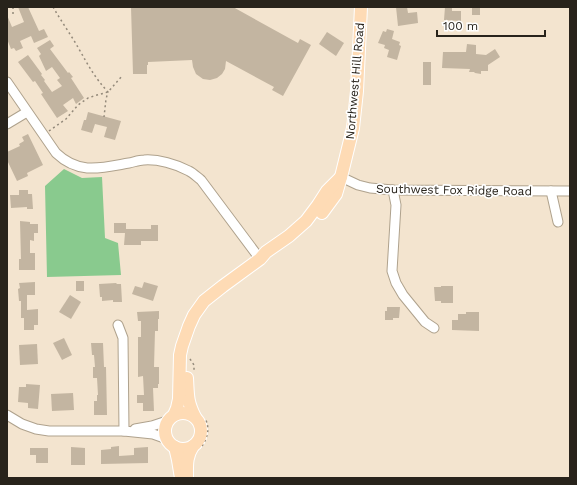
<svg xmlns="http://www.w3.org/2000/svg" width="577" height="485" font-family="'Work Sans',sans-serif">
  <rect width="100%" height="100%" fill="#f3e4cf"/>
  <path fill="#89ca8e" d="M64,169L82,178L102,177L105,238L118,243L121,275L47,277L45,186Z"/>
  <g fill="#c3b5a1">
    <path d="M18,7H28L39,31L44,29L48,37L34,43L31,36L20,41L23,48L16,51L14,48L11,49L7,39V15L12,27L24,22Z"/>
    <path d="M131,7H233L298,43L300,39L311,45L283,96L272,90L274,87L226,61L225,69L222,74L217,78L210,80L203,79L196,74L193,67L192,60L148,62V65H147V74H133Z"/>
    <path d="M396,7H407L408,13L417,12L418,23L398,26Z"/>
    <path d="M445,7H452V11H461V21L444,20Z"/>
    <rect x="472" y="7" width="8" height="8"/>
    <path d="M387,29L394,31L392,39L400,42L399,45L401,46L397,60L387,57L389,50L384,48L385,45L378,43L383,31L386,32Z"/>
    <path d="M327,32L344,43L336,56L319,44Z"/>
    <path d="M50,40L54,46L50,49L68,73L69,72L73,77L71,78L84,98L76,104L73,98L63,105L68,111L57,118L41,94L43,93L35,81L33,82L18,62L28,55L42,74L41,75L45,80L44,81L52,92L62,86L57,80L60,78L52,67L46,71L39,56L41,54L37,48Z"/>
    <path d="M467,44L476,45V54L486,55L495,49L500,57L488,65V71H481V74L475,73L474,72H469L470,69L442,68L443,52H466Z"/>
    <rect x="423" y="62" width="8" height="23"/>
    <path d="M88,112L121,121L115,140L104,137L107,127L95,124L92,133L81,130L84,120H86Z"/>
    <path d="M28,134L43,165L27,173L28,176L17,181L7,160V152L20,146L19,144L24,141L22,137Z"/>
    <path d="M19,190H28V194H32L33,209H27V207L11,208L10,195H19Z"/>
    <path d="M20,221L30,222V224H38V233H34V241L30,240V253H35V270H19V259H21Z"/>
    <path d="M114,223H126V229H151V225H158V241H141V245H124L125,233H114Z"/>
    <rect x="76" y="281" width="8" height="10"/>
    <path d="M35,282V295H27V310L38,309V325H34V330H24V318H21V301H19L18,289L20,288L19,283Z"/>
    <path d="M144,282L158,286L153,301L132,294L135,286L142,288Z"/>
    <path d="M116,283L117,284H121L122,302H113V300L102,301V297H100L99,284Z"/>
    <path d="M441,286H453V303H441V301H435L434,287H441Z"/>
    <path d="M70,295L81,302L71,319L59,312Z"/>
    <path d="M387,307H400L399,318H393V320H385V311H387Z"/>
    <path d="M159,311V319H158V331H155L154,367H159V384H158V388H153L154,411H143V403H137V395H144L143,376L138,377V337H141V321H138L137,312Z"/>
    <path d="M466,312H479V331L452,330V320H458V314H466Z"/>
    <path d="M64,338L72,355L62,360L53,343Z"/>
    <path d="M91,343H103L104,367H106L107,415H94V401H97V395H98L97,378H93V367H95L94,355H92Z"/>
    <path d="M37,344L38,364L20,365L19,345Z"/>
    <path d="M26,384L40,385L38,409L28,408V403L18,402L19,387H26Z"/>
    <path d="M73,393L74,410L52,411L51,394Z"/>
    <path d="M119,446V456L134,455V448L148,447V463L101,464V450L111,449V447Z"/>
    <path d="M71,447L85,448V465H71Z"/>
    <path d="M30,448H48V463H36V455H30Z"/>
  </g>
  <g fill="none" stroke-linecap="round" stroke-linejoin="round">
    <defs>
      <g id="minor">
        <path d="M7,82L56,153C79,175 101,168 129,163C134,162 139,160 144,160C158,159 176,164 189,171C193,173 197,177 201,180L260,259"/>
        <path d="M7,124L27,112"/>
        <path d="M341,177L358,185L370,188L393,190L570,191"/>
        <path d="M393,190L396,205L392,271L396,283L403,295L425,322L434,328"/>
        <path d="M551,191L558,222"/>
        <path d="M118,325L123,338L124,431"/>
        <path d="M7,415L22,424L36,429L49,431H124L153,434L167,439"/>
        <path d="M135,429L152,426L167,421"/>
      </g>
      <g id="major">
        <path d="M322,213L336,194L341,177L353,128L357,91L361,7"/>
        <path d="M187,378C188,395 187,401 195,417"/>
        <circle cx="183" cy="431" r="18"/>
        <path d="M174,415L177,408L179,399L180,355L182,346L189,326L194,315L204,301L223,286L260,259L266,252L289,236L306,221L318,205L327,191L341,177"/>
        <path d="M175,447L178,460L181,478"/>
        <path d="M187,478C187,465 186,457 193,446"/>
      </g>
    </defs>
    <use href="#minor" stroke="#afa28d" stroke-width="11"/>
    <use href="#major" stroke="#fff" stroke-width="14"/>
    <g stroke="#93897a" stroke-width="1.5" stroke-dasharray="2 3" stroke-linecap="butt">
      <path d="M13,7V15"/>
      <path d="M53,7C61,21 71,35 79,49C88,65 95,78 108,92L106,99L104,117"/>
      <path d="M49,131L66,119L78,105L88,98L97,95L108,92L122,76"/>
      <path d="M190,359L194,365V371"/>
      <path d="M202,446C208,437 210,428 205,418"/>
    </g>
    <use href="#minor" stroke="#fff" stroke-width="9"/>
    <use href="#major" stroke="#fedbb5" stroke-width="12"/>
  </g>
  <g text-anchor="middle" stroke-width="3.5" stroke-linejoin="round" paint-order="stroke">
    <g font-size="12" fill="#28231b" stroke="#fff">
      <text transform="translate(355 81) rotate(-85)" y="4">Northwest Hill Road</text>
      <text transform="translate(454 190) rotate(1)" y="4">Southwest Fox Ridge Road</text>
    </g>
  </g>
  <rect width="577" height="485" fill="none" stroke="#28231b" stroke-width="16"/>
  <path d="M437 30v6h108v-6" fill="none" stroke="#28231b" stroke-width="2"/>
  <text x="443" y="30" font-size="12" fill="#28231b" stroke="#ffffff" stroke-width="3" paint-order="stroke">100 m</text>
</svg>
